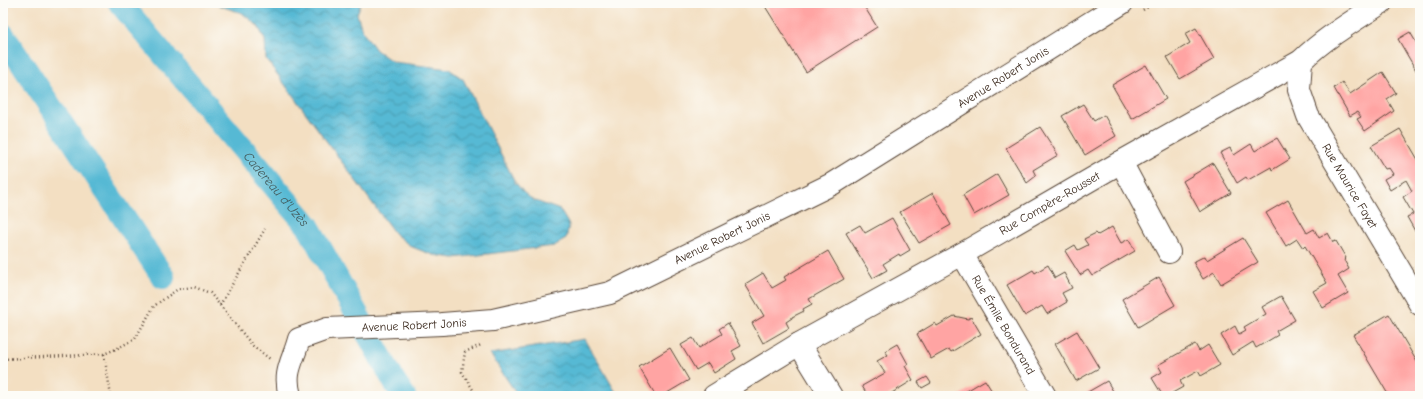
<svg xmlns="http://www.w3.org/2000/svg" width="1423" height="399" font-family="'Comic Neue',sans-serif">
  <defs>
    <pattern id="water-waves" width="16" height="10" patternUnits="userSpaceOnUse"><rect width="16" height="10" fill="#56b9d4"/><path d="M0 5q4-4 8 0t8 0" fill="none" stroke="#4897ab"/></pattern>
  </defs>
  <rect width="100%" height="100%" fill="#fdfcf7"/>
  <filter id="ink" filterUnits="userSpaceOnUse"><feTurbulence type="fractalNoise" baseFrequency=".025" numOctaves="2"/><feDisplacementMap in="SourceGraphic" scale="8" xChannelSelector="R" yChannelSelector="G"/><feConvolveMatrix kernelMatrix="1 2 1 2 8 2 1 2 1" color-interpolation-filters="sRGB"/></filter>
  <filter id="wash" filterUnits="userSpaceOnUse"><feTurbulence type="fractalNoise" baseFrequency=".012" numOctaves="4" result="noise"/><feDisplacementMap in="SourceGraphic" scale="16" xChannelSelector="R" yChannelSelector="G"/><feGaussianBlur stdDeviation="0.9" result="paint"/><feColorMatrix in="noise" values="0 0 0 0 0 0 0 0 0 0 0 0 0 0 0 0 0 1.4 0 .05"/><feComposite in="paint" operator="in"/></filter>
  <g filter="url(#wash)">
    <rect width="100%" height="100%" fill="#f3dfc2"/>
    <g fill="url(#water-waves)" stroke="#487279">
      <path d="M216,3H361L357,14L362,30L376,50L393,62L449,69L463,79L515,182L524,193L533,200L560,210L569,225L566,239L554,246L454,258L433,255L412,247L395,234L266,59L265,40L258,26L242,13L220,6Z"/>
      <path d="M585,339L618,396H518L490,354Z"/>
    </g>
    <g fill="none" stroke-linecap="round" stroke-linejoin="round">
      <g stroke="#56b9d4" stroke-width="24">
        <path id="s1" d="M120,3L308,226L394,381L404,396"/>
        <path d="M3,35L163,277"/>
      </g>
    </g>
    <g id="blocks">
      <g fill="#ffa4a3">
        <path d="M763,3H862L877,27L806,72Z"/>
        <path d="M1196,28L1214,59L1180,79L1167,57L1190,43L1185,34Z"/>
        <path d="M1410,32L1420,49V71L1417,72L1398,39Z"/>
        <path d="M1146,65L1166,99L1132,119L1112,85Z"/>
        <path d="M1383,72L1396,93L1387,99L1394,111L1365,131L1357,119L1361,117L1357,112L1350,116L1334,88L1342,82L1350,94Z"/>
        <path d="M1083,104L1094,121L1104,115L1116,136L1085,155L1062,116Z"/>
        <path d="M1040,127L1058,155L1033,170L1036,176L1027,183L1006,148Z"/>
        <path d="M1400,129L1420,163V240L1407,217L1413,214L1403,197L1412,191L1406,180L1390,190L1384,179L1393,174L1389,168L1385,169L1371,146Z"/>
        <path d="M1277,138L1290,159L1272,170L1271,167L1248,180L1246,177L1237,183L1220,153L1230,148L1234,155L1251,144L1255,151Z"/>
        <path d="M1213,163L1231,193L1200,212L1183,181Z"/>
        <path d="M997,174L1009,195L974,215L963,195Z"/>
        <path d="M933,193L951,225L919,243L900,212Z"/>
        <path d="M1288,200L1307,233L1314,229L1319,238L1328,233L1333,242L1336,241L1346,258L1344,260L1349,269L1338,276L1348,293L1323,308L1313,291L1327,283L1305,246L1303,248L1297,239L1286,246L1266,213Z"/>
        <path d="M892,218L910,250L900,256L899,254L883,264L887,270L873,278L846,233L860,225L865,233Z"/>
        <path d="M1112,227L1121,243L1129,239L1135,251L1092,276L1088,270L1080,275L1065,251L1075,245L1078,250L1088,245L1084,239L1096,233L1098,235Z"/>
        <path d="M1243,238L1258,262L1221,284L1214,272L1203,279L1193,262L1205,256L1207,260Z"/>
        <path d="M828,251L844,279L809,299L812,304L803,309L804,311L792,317V318L786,322L789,328L763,343L752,323L764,316L745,284L763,273L772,288L786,280L784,277Z"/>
        <path d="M1048,265L1055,278L1064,273L1072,288L1062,293L1067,302L1047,314L1042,306L1025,316L1007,285L1033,270L1035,273Z"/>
        <path d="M1159,277L1175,305L1138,327L1122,299Z"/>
        <path d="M1281,296L1295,320L1276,331L1278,335L1256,348L1253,342L1232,355L1221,335L1235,326L1239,334L1246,330L1244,327L1266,314L1262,307Z"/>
        <path d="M1389,314L1420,367V396H1389L1353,335Z"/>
        <path d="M954,316L968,319L971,317L981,334L951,352L949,349L931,359L917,334L935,323L937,326Z"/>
        <path d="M728,323L741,346L732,351L736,359L714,373L708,363L696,370L681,345L693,338L699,348L722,334L719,329Z"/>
        <path d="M1077,331L1099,368L1076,381L1055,344Z"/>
        <path d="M897,344L908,364L905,366L913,380L887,396H868L862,386L885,373L877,361L888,355L885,351Z"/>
        <path d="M1195,344L1199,351L1208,345L1220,365L1201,376L1198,371L1180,381L1183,387L1167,396H1163L1152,378L1162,372L1158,365Z"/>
        <path d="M670,348L689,380L662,396H656L639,367Z"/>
        <path d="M927,377L931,383L922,388L918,382Z"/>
        <path d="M985,380L995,396H958Z"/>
        <path d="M1107,381L1116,396H1088L1086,393Z"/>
      </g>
    </g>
  </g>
  <g filter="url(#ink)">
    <use href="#blocks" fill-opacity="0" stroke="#574537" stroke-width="1"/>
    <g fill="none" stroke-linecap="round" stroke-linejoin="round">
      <defs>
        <g id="minor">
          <path id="s2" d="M1301,61L1299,90L1308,116L1420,304"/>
          <path d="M1121,162L1169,252"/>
          <path id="s3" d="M962,254L1045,396"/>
          <path d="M799,344L831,396"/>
          <path id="s4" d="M290,396C283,371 293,362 299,339L327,329L442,324L493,320L610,293L832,184L1122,3"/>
          <path id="s5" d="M714,396L799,344L962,254L1121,162L1301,61C1325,38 1353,21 1381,3"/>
        </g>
      </defs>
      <use href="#minor" stroke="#574537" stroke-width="24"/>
      <g stroke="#574537" stroke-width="2.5" stroke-dasharray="1 3" stroke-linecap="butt">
        <path d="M1143,10L1155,3"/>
        <path d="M220,305L265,229"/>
        <path d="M104,354L111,396"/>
        <path d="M3,359L104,354L116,349L135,339L154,306L178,289L194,287L210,293L253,346L270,359"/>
        <path d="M477,396L462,372L465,352L481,345L482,344"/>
      </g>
      <use href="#minor" stroke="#fff" stroke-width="22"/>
    </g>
  </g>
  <g text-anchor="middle" stroke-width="3" stroke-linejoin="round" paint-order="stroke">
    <g font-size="12" fill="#3b2a1e" stroke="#fdfcf7">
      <text dy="4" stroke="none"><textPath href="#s4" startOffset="824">Avenue Robert Jonis</textPath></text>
      <text dy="4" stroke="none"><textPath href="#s2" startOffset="138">Rue Maurice Fayet</textPath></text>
      <text dy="4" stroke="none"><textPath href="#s5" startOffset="387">Rue Compère-Rousset</textPath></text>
      <text dy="4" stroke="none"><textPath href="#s4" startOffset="500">Avenue Robert Jonis</textPath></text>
      <text dy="4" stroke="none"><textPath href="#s4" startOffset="176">Avenue Robert Jonis</textPath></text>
      <text dy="4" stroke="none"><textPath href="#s3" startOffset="82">Rue Émile Bondurand</textPath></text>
    </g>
    <g font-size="13" font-style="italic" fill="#445c5e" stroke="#fdfcf7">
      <text dy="5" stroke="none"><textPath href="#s1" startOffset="243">Cadereau d'Uzès</textPath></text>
    </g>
  </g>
  <rect width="1423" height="399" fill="none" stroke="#fdfcf7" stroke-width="16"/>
</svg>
